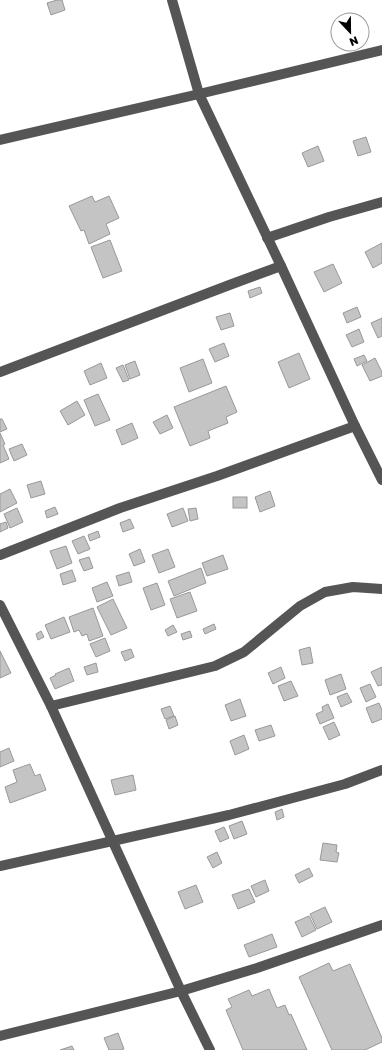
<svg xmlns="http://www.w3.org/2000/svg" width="382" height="1050" font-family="'Golos Text',sans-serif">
  <rect width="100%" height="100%" fill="#fff"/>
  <g fill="#c4c4c4" stroke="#999">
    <path d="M57,0H62L65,10L51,15L47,3Z"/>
    <path d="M366,137L371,152L358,156L353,141Z"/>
    <path d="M318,146L324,161L308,167L302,153Z"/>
    <path d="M92,196L95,202L109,196L119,218L106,224L110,234L89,244L84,230L81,231L69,206Z"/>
    <path d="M110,240L122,271L103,278L91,247Z"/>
    <path d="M382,243V263L373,268L365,252Z"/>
    <path d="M333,264L342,283L324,292L314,272Z"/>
    <path d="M260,287L262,293L250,298L248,291Z"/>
    <path d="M357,307L361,317L347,323L343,313Z"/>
    <path d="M230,313L234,326L221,330L216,317Z"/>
    <path d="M382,318V336L378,338L371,323Z"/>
    <path d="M359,329L364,342L352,347L346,335Z"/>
    <path d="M224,343L229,356L215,362L209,349Z"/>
    <path d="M299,353L310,379L289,388L278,362Z"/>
    <path d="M364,355L367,361L357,366L354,359Z"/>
    <path d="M375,358L382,372V376L370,381L362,365Z"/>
    <path d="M203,359L212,383L189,392L180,368Z"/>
    <path d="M135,361L140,375L130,379L125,365Z"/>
    <path d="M101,363L107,378L90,385L84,371Z"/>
    <path d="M123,365L129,380L123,382L116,368Z"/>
    <path d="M226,386L237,412L226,417L228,423L208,431L210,438L190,446L174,407Z"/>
    <path d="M98,394L110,420L95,426L84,400Z"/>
    <path d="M77,401L85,415L68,425L60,411Z"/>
    <path d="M167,415L173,428L160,434L153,422Z"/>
    <path d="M0,419H2L7,429L0,432Z"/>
    <path d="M132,423L138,438L122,445L116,430Z"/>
    <path d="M0,433L5,444L3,445L9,459L0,463Z"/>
    <path d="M22,444L27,455L14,461L9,449Z"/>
    <path d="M41,481L45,494L31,498L27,485Z"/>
    <path d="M10,489L17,503L0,512V494Z"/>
    <path d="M270,491L275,506L260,512L255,497Z"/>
    <rect x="233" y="497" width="14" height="11"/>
    <path d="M55,507L58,514L47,518L45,511Z"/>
    <path d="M17,508L23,522L10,528L4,514Z"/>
    <path d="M183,508L188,521L172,527L167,514Z"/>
    <path d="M196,508L198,519L190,521L188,509Z"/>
    <path d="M130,519L134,528L123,532L120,523Z"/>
    <path d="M6,522L8,528L0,532V524Z"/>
    <path d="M98,531L100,537L90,541L88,535Z"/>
    <path d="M84,536L90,549L78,554L72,541Z"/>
    <path d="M66,546L72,563L57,569L50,551Z"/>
    <path d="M140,549L145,562L134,566L129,554Z"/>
    <path d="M168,549L175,567L159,573L152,555Z"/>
    <path d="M223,555L228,569L207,576L202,563Z"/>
    <path d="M89,557L93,568L84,571L79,560Z"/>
    <path d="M201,568L206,583L174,596L168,581Z"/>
    <path d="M72,570L76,581L63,585L60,574Z"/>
    <path d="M129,572L132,582L119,586L116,576Z"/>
    <path d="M107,582L113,596L97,602L92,588Z"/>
    <path d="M157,583L165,605L151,610L143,588Z"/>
    <path d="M190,592L197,611L177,618L170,599Z"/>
    <path d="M113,599L127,628L111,635L97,607Z"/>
    <path d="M93,608L103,636L89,641L87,634L82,636L79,630L74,632L69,617Z"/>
    <path d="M64,617L70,632L51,639L45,625Z"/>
    <path d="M214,624L216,629L205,634L203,629Z"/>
    <path d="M173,625L177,632L168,636L165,630Z"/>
    <path d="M41,631L44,637L38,640L36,634Z"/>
    <path d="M190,631L192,637L183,640L181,634Z"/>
    <path d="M105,638L110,651L96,657L90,644Z"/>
    <path d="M310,647L313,663L302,665L299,650Z"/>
    <path d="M131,649L134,657L125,661L121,652Z"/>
    <path d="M0,651L11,673L0,678Z"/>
    <path d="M96,663L98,672L87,675L84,667Z"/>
    <path d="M281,667L285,678L273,684L268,673Z"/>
    <path d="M382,667V685L378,686L371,672Z"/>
    <path d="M69,668L74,681L55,689L50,678L56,675L55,674Z"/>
    <path d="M341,674L346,689L330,695L325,680Z"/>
    <path d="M291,681L298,696L284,701L278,686Z"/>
    <path d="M370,684L376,697L366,702L360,688Z"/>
    <path d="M347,693L352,702L341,707L337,697Z"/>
    <path d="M240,699L246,716L231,721L225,705Z"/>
    <path d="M379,703L382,710V719L372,723L366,708Z"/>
    <path d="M328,704L334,718L320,724L316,714L323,711L322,707Z"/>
    <path d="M170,706L174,716L165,719L161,709Z"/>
    <path d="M175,716L178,725L169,729L166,720Z"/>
    <path d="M334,722L340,735L329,740L323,727Z"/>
    <path d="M271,725L275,736L259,741L255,730Z"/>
    <path d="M244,735L249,749L235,755L230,741Z"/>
    <path d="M9,748L14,761L0,767V752Z"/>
    <path d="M30,764L35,776L40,774L46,790L10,803L5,787L17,782L13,770Z"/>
    <path d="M133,775L136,790L115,795L111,780Z"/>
    <path d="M282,809L284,817L277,820L275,812Z"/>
    <path d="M242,821L247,834L234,839L229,826Z"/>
    <path d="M224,827L229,838L220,842L215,831Z"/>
    <path d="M323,843L337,845L336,852L339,853L337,862L320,860Z"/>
    <path d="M217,852L222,863L213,868L207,857Z"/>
    <path d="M309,868L313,876L299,883L295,875Z"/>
    <path d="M265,880L269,891L256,897L251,886Z"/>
    <path d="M196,885L203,902L185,909L178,892Z"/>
    <path d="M249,889L255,902L238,909L232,895Z"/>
    <path d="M325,907L332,922L317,929L310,914Z"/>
    <path d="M309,916L316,930L302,937L295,922Z"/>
    <path d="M272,934L277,947L249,957L244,945Z"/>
    <path d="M329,963L333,971L350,964L382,1038V1042L365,1050H332L299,977Z"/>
    <path d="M269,989L277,1008L285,1005L289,1015L291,1014L307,1050H243L226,1010L232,1007L228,999L249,990L252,996Z"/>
    <path d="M118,1033L124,1049L120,1050H109L104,1038Z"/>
    <path d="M72,1046L74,1050H60Z"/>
  </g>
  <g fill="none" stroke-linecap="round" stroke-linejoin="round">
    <g stroke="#555" stroke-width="10">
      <path d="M172,0L199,94L281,266L355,426L382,480"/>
      <path d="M0,140L199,94L382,50"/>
      <path d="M267,238L329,217L382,202"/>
      <path d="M0,372L232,284L281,266"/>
      <path d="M0,555L120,508L217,476L355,426"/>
      <path d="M0,605L51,706L181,991L210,1050"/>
      <path d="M51,706L215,666L244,652L300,606L325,592L353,587L382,589"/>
      <path d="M0,866L229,815L345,784L382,770"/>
      <path d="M0,1036L181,991L257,968L382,925"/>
    </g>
  </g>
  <g transform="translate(350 32) rotate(158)"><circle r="19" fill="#ffffff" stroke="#999999"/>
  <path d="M0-3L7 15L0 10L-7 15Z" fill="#000000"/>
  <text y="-6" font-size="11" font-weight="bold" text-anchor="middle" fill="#000000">N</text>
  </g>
</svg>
